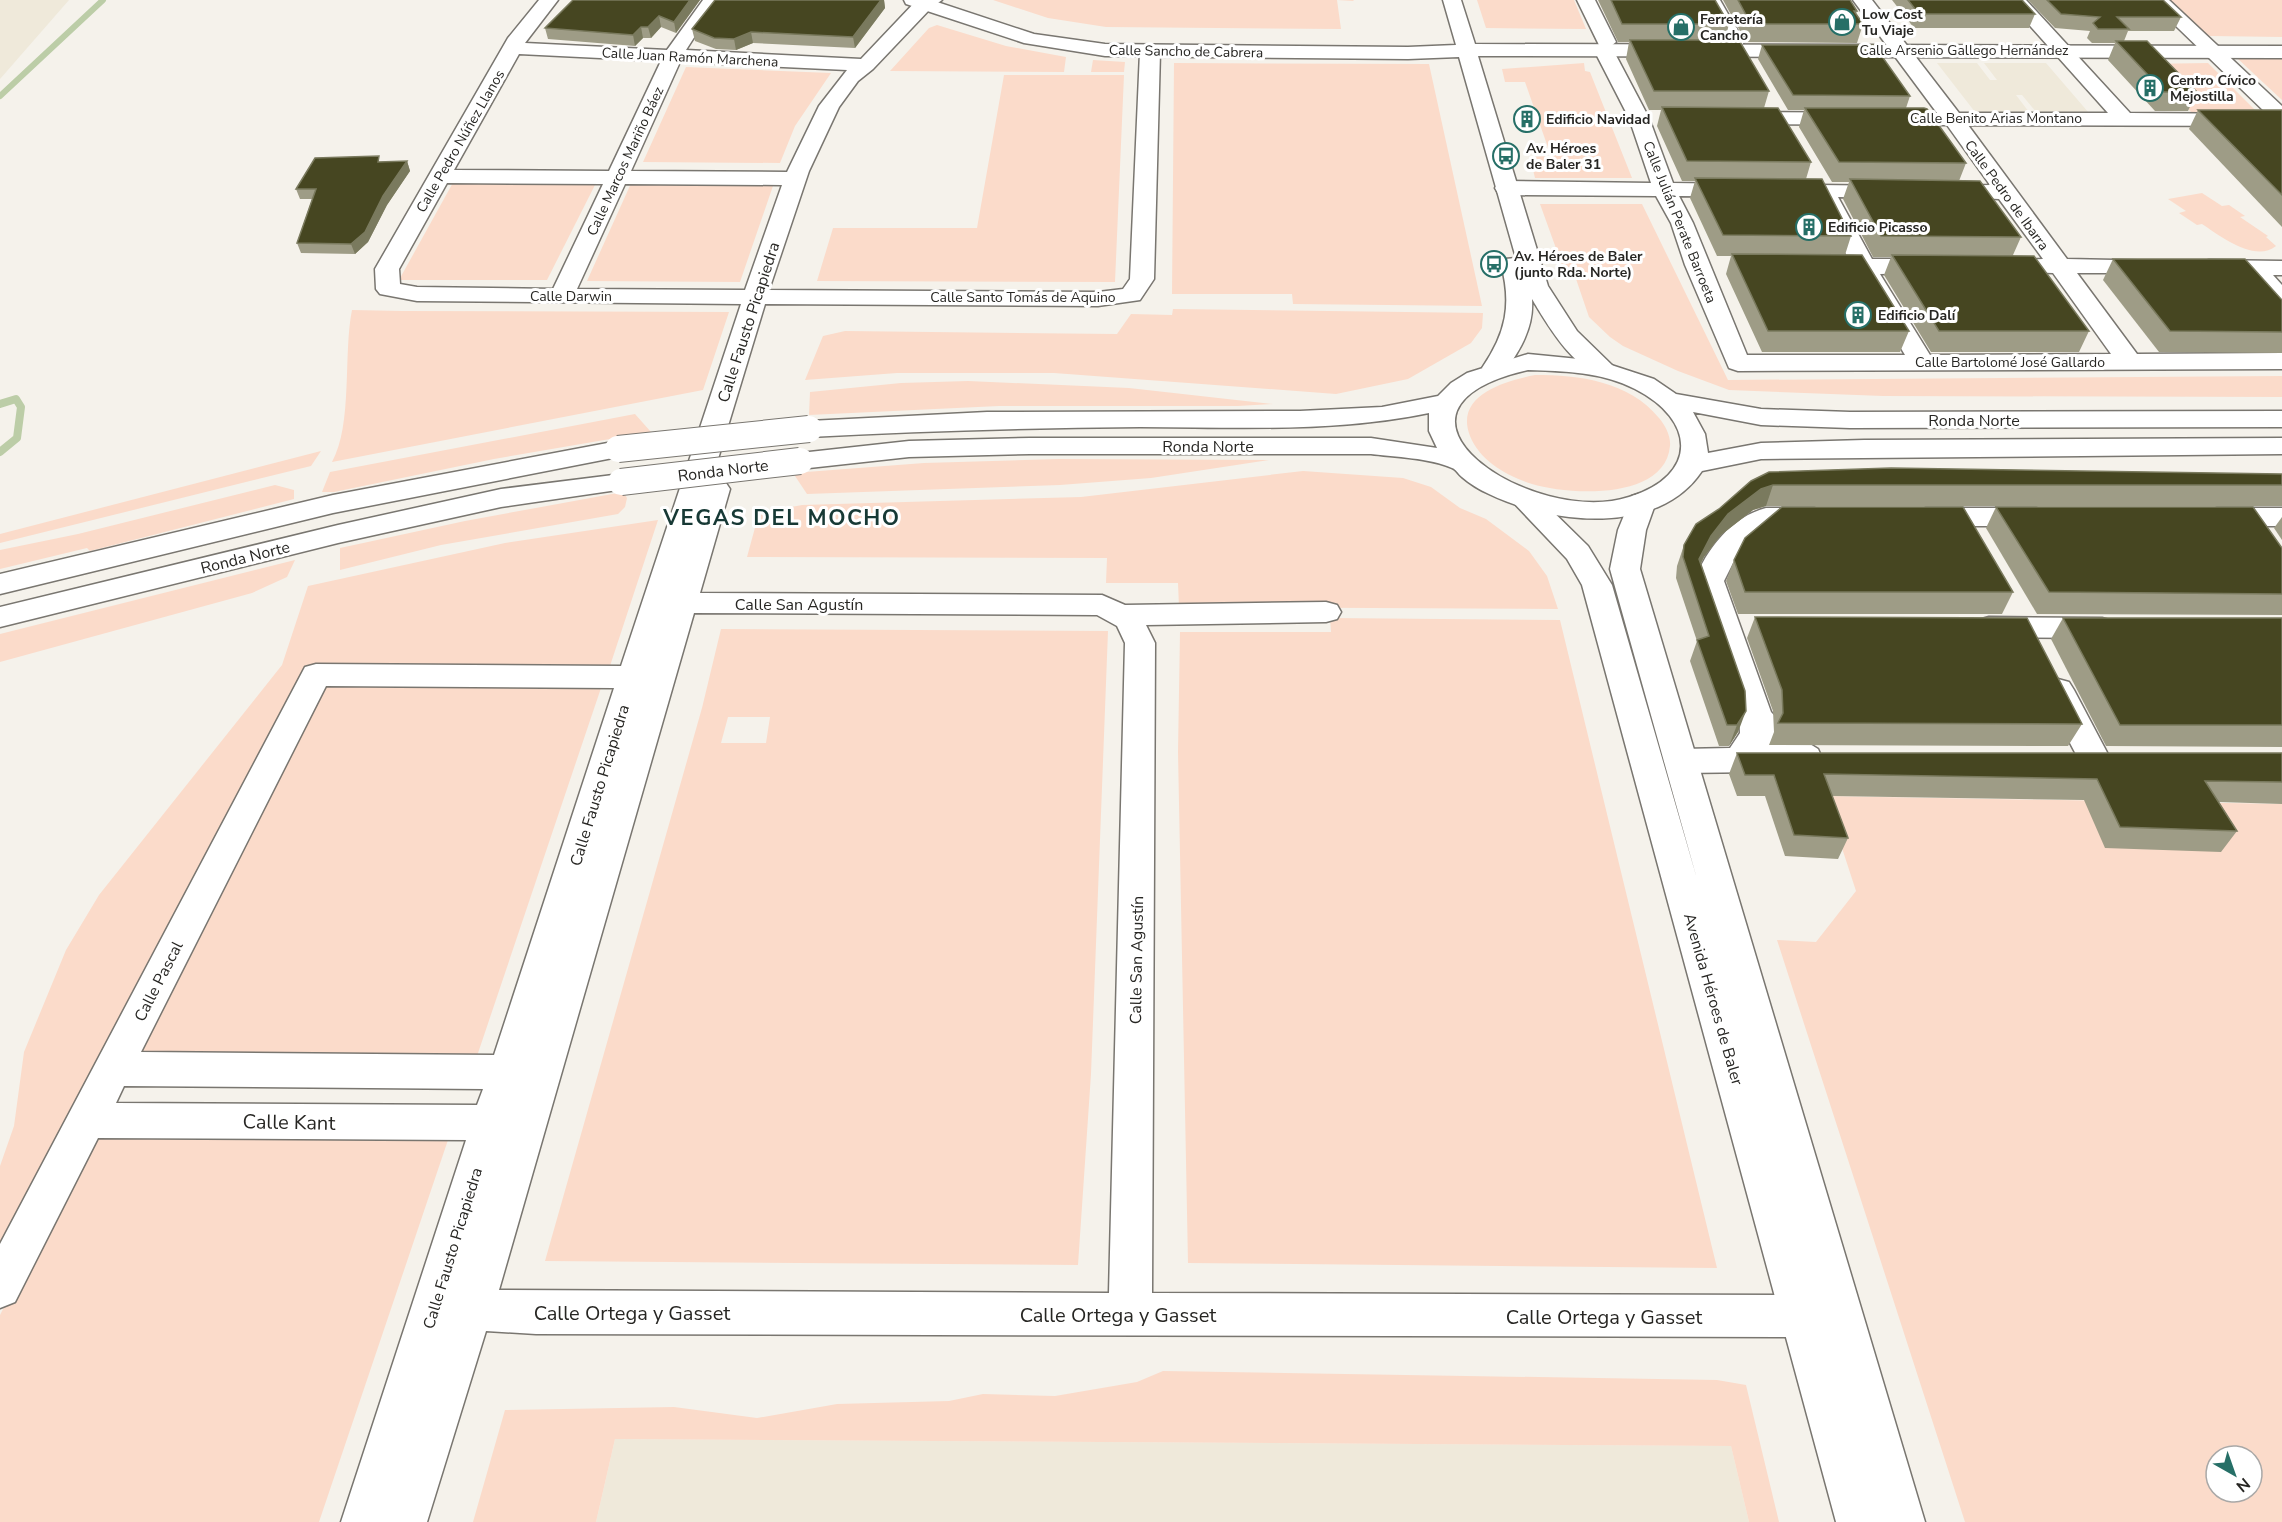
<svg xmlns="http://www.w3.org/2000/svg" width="2282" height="1522" font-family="'Nunito Sans',sans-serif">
  <rect width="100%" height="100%" fill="#f5f2eb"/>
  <g fill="#efe9da">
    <path d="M0,0H69L0,79Z"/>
    <path d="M1937,63H1977L1990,80H1997L1984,63H2046L2089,113H2037L2022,95H2016L2029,112H1975Z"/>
    <path d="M615,1439L1731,1446L1749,1522H596Z"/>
  </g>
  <g fill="#fbdbca" fill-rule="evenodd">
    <path d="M993,0H1353L1354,1L1337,0L1341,29L1106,27L1048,18Z"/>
    <path d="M1477,0H1574L1586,29L1486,28Z"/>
    <path d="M2168,0H2282V37L2210,36L2203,33Z"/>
    <path d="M937,25L1006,46L1066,57L1064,72L890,71L929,28Z"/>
    <path d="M2237,58H2282V100Z"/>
    <path d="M1093,60L1125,62L1124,72H1091Z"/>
    <path d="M1174,63L1429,64L1482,306L1293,304L1292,294H1172Z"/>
    <path d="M1584,63L1585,71L1590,72L1632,178H1535L1530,157L1551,156L1525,82H1505L1502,69Z"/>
    <path d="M2208,63L2258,113H2192L2145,64Z"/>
    <path d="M686,67L831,73L795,126L780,163L643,162Z"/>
    <path d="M1004,75H1124L1115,282L817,281L833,228H977Z"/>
    <path d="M455,179H598L547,280H399Z"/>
    <path d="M633,179L775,180L740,282L587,281Z"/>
    <path d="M2202,193L2222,206L2229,205L2245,216L2240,217L2268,236L2266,237L2276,246C2255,263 2220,236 2202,224L2197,225L2179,213L2186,211L2168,199Z"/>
    <path d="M1540,204H1642L1728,380L2282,376V397L1883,396L1729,390L1678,371L1623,346L1610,337L1589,317L1575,276H1566Z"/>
    <path d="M1173,309L1483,313L1482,328L1471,343L1408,379L1336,394L1054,373H897L805,380L823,336L845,331L1117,334L1131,314L1172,315Z"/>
    <path d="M352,310L402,311L729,312L703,390L332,462C353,424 343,354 352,310Z"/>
    <path d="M1535,375C1579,375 1629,381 1659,418C1665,425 1671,436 1670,446C1665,501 1568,495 1532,484C1507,476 1480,461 1470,436C1454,395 1505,381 1535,375Z"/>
    <path d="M968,381L1129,388L1273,404L1238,406H999L809,415L810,392L901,383Z"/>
    <path d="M635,414L651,432L494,459L334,492H322L330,472Z"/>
    <path d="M321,451L311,466L0,543V534Z"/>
    <path d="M1059,459L1269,460L1151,478L1060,485L807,494L793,473L924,463Z"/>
    <path d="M1303,471L1403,478L1431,487L1460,508L1486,519L1529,551L1547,576L1558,609L1179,607L1178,583H1106L1107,558L747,557L759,513L802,505L1081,497Z"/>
    <path d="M275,485L294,490V499L90,551L87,548L0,569V550L78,534Z"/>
    <path d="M623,492L627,498L625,507L618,514L441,545L340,570V548L465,521Z"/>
    <path d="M658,520L609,669L306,665L0,1255V1166L14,1126L24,1052L66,950L99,895L282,665L308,586L505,543Z"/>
    <path d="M295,560L287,577L252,593L0,662V634Z"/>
    <path d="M1330,618L1560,620L1717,1268L1188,1263L1178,752L1180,632H1331Z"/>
    <path d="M721,629L1108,631L1091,1074L1078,1265L545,1261L702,708ZM728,717H770L766,743H721Z"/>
    <path d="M322,683L602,685L474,1065L129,1063Z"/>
    <path d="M1825,796L2282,804V1522H1965L1777,940L1816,942L1856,891ZM2216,1456H2252V1492H2216Z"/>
    <path d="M94,1131L450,1134L319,1522H0V1315Z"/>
    <path d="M1163,1371L1717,1380L1746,1385L1779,1522H1749L1731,1446L615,1439L596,1522H473L505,1410L674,1407L757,1418L837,1404L949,1401L983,1394L1055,1396L1137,1382Z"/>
  </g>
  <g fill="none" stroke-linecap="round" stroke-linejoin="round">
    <path stroke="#bccda7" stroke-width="6" d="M0,96L103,0"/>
    <path stroke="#bccda7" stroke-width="8" d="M0,404L16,399L21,407L17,438L0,452"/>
    <defs>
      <g id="minor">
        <path d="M539,0H558L525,43L667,50L703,0H722L709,14L686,50L861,59L917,0H942L931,8L873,69L858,81L839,107L809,171L769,290L1098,292L1123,289L1130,279L1140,52L1150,46L1160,52L1154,279L1140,300L1098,306L765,304L711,482L726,483L730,489L700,593L1102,595L1125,605L1326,602L1337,605L1341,612L1337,619L1326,622L1146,625L1155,643L1152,1293L1802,1295L1817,1301L1824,1316L1817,1331L1802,1337L536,1334L486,1331L427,1522H341L466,1140L98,1138L15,1302L0,1308V1244L305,667L316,664L621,666L741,304L417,301L380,294L376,289L375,269L508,38ZM519,54L661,61L609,171L454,170ZM680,62L847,70L819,106L787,172L631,171ZM447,183L603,184L553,289L417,287L400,284L399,269ZM625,184L782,185L745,290L577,289ZM694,613L1097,615L1117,626L1125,643L1109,1293L499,1290ZM326,686L614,688L494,1055L141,1052ZM124,1086L483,1089L477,1105L116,1103Z"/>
        <path d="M1577,0H1595L1616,42L1611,46L1649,118L1673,183L1899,186L1902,191L1899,196L1891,198L1838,197L1872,259H1932L1940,261L1944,266L1940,271L1932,273L1880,274L1930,355L2111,354L2053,273L1988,271L1984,266L1988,261L2043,259L1999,199L1935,196L1932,191L1935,186L1990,185L1947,125L1741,124L1734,122L1731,118L1734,114L1741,112L1937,113L1853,0H1872L1959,113H2108L2007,0H2026L2130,113L2267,114L2149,0H2169L2282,106V126L1968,125L2067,259L2162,261L2166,266L2162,271L2154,273H2077L2137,354L2282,353V369L1738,371L1729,368L1685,265L1671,223L1656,196L1506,195L1498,193L1495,188L1498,183L1506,181L1651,183L1629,118L1594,50L1599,45ZM1679,196L1820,197L1818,200L1849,260L1817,262L1813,267L1817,272L1857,274L1905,355H1747L1693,223Z"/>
        <path d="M1702,0H1720L1744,42L1741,46H1727Z"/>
        <path d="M2209,260L2282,261V275H2273L2282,285V306L2273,304L2247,275L2201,272L2197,267L2201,262Z"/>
        <path d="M1766,508H1814L1824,511L1828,517L1824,523L1772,526L1739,551L1724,581L1771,712L1789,731L1818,749L1822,758L1818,767L1806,770L1774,754L1777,760L1773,769L1761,772L1682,773L1670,770L1666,761L1670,752L1682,749L1730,748L1740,733L1739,712L1694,581C1707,549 1731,517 1766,508Z"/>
        <path d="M1926,508H2036L2046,511L2050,517L2046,523L2036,526H1926L1916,523L1912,517L1916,511Z"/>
        <path d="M2217,508H2282V526H2217L2207,523L2203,517L2207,511Z"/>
        <path d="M1989,617L2102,618L2113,621L2117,628L2113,635L2102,638L1989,637L1978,634L1974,627L1978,620Z"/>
        <path d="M2058,679L2069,682L2074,690L2111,760L2107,769L2095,772L2083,769L2079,760L2042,690L2047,682Z"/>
      </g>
      <g id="major">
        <path d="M904,0H931L1034,34L1105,44L1408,47L1456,45L1443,0H1461L1475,44L2282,46V58L1478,56L1548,286L1577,331L1615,368L1611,373C1579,381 1546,322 1532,299C1534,328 1520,350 1504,373L1495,376L1486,373L1482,368C1506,333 1512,305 1501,264L1505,259L1516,258L1459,57L1408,59L1105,56L1024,43L906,4Z"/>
        <path d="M1525,491L1535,494L1588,546L1612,585L1697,879L1610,569L1618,530L1632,496L1642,493L1652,496L1656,502L1646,530L1640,569L1925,1522H1836L1582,585L1567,559L1511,500L1515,494Z"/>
      </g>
      <g id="highway">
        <path d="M1528,354L1599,361L1654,379L1676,394L1761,409L1850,412L2282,411V427L1850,428L1761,425L1693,412L1705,434L1708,453L1761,443L1864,440L2282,438V454L1761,459L1702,471C1658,537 1551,524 1489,494C1480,490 1469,483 1462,477C1458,474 1456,469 1452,468C1431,458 1394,457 1371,454H1030L909,457L800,469L790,467L786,461L790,455L800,453L909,441L1030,438H1371L1437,448L1429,431V413C1334,433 1236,427 1140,427C1029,428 919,431 809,437L800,435L796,429L800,423L809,421L987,412L1300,411L1382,407L1438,396L1451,383L1467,373ZM1528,370C1564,371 1602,372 1635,389C1696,420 1699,475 1629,497C1533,528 1354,410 1528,370Z"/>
        <path d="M618,441L628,443L632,449L628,455L333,513L0,594V574L333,495Z"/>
        <path d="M621,474L631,476L635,482L631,488L501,507L338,543L0,627V607L338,525L501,489Z"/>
      </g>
    </defs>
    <use href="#minor" stroke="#797670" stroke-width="3"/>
    <use href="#major" stroke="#797670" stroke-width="3"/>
    <use href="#highway" stroke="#797670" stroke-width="3"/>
    <use href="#minor" fill="#fff" fill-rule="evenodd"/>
    <use href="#major" fill="#fff" fill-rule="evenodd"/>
    <use href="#highway" fill="#fff" fill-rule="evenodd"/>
    <defs>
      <g id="highway-bridge">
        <path d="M618,449L809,429"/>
        <path d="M621,482L800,461"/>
      </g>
    </defs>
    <use href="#highway-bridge" stroke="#797670" stroke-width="28" stroke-linecap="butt"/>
    <use href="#highway-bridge" stroke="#fff" stroke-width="26"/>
  </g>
  <g fill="#9e9c86">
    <path d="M573,0H700L676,33L661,27L651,38H643L635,46L548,39L545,28Z"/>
    <path d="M715,0H884L885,8L855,48L753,43L736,50L716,49L695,41L692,29Z"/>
    <path d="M1598,0H1715L1729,24L1725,40L1769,91L1764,108L1811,162L1806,179L1851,236L1845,255L1909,331L1900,352H1762L1726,274L1731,256H1717L1690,198L1695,181H1682L1657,126L1661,110H1649L1626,59L1629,42H1618Z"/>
    <path d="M1723,0H1850L1857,11L1856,14L1863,24L1857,43L1746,42Z"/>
    <path d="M1892,0H2022L2035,14L2029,28H1914Z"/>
    <path d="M2028,0H2163L2181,17L2174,31H2128L2124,41L2197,92L2188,111H2155L2108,60L2115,43H2092L2087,38L2090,31L2055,28Z"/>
    <path d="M1762,45L1910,96L1906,108L1966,163L1959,181L2021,237L2013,255L2089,331L2079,352H1931L1884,275L1891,257H1873L1843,199L1849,182H1832L1799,127L1804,110H1788L1758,59Z"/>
    <path d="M2198,110H2282V227L2189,129Z"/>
    <path d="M407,161L410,171L387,205L368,242L355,254L301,253L297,243L312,199H300L296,189L381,162Z"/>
    <path d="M2113,259L2282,300V353L2159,352L2103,280Z"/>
    <path d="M2282,474V506H1766L1753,510L1721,535L1704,557L1701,564L1745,691L1738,732L1729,746H1719L1690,661L1697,641L1676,578L1677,566L1684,545L1719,509L1751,481Z"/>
    <path d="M1996,507L2282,548V615L2037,614L1986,528Z"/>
    <path d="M2282,517V540L2274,528Z"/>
    <path d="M1734,560L2013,592L2002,614H1738L1726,581Z"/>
    <path d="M1755,617L2082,724L2068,746L1769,745L1774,732L1773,711L1747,638Z"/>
    <path d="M2063,618H2282V747L2106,746L2051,639Z"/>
    <path d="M1737,753H2282V804L2219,802L2237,831L2221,852L2105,848L2084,800L1832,796L1848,838L1838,859L1785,856L1765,796H1737L1729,774Z"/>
  </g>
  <g fill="#7a7a5e">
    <path d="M690,0H700L676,33L674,22Z"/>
    <path d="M881,0H884L885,8L855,48L853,37Z"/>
    <path d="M659,16L661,27L651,38L648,27Z"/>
    <path d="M641,27L643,38L635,46L633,35Z"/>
    <path d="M751,32L753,43L736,50L734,39Z"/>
    <path d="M407,161L410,171L387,205L368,242L355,254L351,244Z"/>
    <path d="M1773,485L1766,506L1753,510L1721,535L1704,557L1692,580L1699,559L1711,536L1728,514L1761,489Z"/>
    <path d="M1746,711L1738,732L1729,746L1737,725Z"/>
  </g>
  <g fill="#464621" stroke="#7a7a5e" stroke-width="1.5">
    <path d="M573,0H690L674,22L659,16L648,27H641L633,35L545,28Z"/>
    <path d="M715,0H881L853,37L751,32L734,39L714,38L692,29Z"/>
    <path d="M1611,0H1715L1729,24H1622Z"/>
    <path d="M1738,0H1850L1857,11H1854L1863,24H1751Z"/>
    <path d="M1908,0H2022L2035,14H1919Z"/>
    <path d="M2047,0H2163L2181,17H2117L2129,29H2098L2093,23L2100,17L2061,14Z"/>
    <path d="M1630,40H1739L1769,91H1654Z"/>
    <path d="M2116,41H2147L2197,92H2164Z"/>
    <path d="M1762,45H1874L1910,96L1793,95Z"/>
    <path d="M1662,107L1778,108L1811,162L1687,161Z"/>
    <path d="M1805,108H1924L1927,109L1966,163L1839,162Z"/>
    <path d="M2198,110H2282V195Z"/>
    <path d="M379,156L378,162L407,161L383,196L365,232L351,244L297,243L316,189H296L315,158Z"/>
    <path d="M1695,178L1822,179L1851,236L1723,235Z"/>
    <path d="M1850,179L1980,181L2021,237L1881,236Z"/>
    <path d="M1732,254L1862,255L1909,331H1768Z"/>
    <path d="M1892,255L2034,256L2089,331H1939Z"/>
    <path d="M2113,259H2245L2282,300V332L2170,331Z"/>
    <path d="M1891,468L2282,474V485H1773L1761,489L1728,514L1711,536L1699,559L1745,691L1746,711L1737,725H1727L1697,640L1709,636L1683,557L1684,545L1696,524L1719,509L1751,481L1769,472Z"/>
    <path d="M1782,507H1963L2013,592H1745L1734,560L1745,538Z"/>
    <path d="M1996,507H2253L2282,548V594L2049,592Z"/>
    <path d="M1755,617L2027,618L2082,724L1778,723L1783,713L1782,690Z"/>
    <path d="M2063,618H2282V725H2120Z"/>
    <path d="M1737,753H2282V782L2205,781L2237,831L2120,827L2097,779L1824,774L1848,838L1794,835L1774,775H1745Z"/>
  </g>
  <defs>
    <symbol id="shop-ring" viewBox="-11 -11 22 22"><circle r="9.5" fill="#fff" stroke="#266f67" stroke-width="1.5"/><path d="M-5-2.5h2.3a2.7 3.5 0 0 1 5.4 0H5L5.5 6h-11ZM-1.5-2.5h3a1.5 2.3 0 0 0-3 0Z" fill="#266f67"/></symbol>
    <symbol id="building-ring" viewBox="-11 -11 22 22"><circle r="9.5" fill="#fff" stroke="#266f67" stroke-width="1.5"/><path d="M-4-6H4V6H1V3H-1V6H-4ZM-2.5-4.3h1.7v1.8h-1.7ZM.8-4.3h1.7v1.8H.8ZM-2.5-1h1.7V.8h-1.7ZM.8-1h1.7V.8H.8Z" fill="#266f67"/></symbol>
    <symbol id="bus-ring" viewBox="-11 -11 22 22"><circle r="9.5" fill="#fff" stroke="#266f67" stroke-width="1.5"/><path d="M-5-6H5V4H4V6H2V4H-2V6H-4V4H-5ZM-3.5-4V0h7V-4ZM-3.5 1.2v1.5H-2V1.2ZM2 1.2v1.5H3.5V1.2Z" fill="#266f67"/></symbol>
  </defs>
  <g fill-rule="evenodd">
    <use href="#shop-ring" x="1827" y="7" width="30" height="30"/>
    <use href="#shop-ring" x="1666" y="12" width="30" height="30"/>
    <use href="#building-ring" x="2135" y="73" width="30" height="30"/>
    <use href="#building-ring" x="1512" y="104" width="30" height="30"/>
    <use href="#bus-ring" x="1491" y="141" width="30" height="30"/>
    <use href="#building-ring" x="1794" y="212" width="30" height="30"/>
    <use href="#bus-ring" x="1479" y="249" width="30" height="30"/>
    <use href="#building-ring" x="1843" y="300" width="30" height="30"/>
  </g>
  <g text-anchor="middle" stroke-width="6" stroke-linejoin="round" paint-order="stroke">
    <g font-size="14" font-weight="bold" fill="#272623" stroke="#fff" text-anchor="start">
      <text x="1862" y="19">Low Cost<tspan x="1862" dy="16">Tu Viaje</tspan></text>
      <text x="1700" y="24">Ferretería<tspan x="1700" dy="16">Cancho</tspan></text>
      <text x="2170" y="85">Centro Cívico<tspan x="2170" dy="16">Mejostilla</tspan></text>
      <text x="1546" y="124">Edificio Navidad</text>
      <text x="1526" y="153">Av. Héroes<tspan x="1526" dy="16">de Baler 31</tspan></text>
      <text x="1828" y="232">Edificio Picasso</text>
      <text x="1514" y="261">Av. Héroes de Baler<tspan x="1514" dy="16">(junto Rda. Norte)</tspan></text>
      <text x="1878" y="320">Edificio Dalí</text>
    </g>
    <g font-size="14" fill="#272623" stroke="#fff">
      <text x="1964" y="55">Calle Arsenio Gallego Hernández</text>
      <text transform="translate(1186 51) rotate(1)" y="5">Calle Sancho de Cabrera</text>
      <text transform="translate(690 57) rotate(3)" y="5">Calle Juan Ramón Marchena</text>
      <text x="1996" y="123">Calle Benito Arias Montano</text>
      <text transform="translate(460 141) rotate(-60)" y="5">Calle Pedro Núñez Llanos</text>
      <text transform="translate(625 161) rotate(-65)" y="5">Calle Marcos Mariño Báez</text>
      <text transform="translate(2007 195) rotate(54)" y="5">Calle Pedro de Ibarra</text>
      <text transform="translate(1680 222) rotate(68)" y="5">Calle Julián Perate Barroeta</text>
      <text x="571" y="301">Calle Darwin</text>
      <text x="1023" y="302">Calle Santo Tomás de Aquino</text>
      <text x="2010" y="367">Calle Bartolomé José Gallardo</text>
    </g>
    <g font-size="16" fill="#272623" stroke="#fff">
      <text transform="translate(748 322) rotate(-72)" y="6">Calle Fausto Picapiedra</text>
      <text x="1974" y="426">Ronda Norte</text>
      <text x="1208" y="452">Ronda Norte</text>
      <text transform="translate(723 470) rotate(-7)" y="6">Ronda Norte</text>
      <text transform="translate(245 557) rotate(-14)" y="6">Ronda Norte</text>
      <text x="799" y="610">Calle San Agustín</text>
      <text transform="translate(599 785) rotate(-73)" y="6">Calle Fausto Picapiedra</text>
      <text transform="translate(1136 960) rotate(-89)" y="6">Calle San Agustín</text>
      <text transform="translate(158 981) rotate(-63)" y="6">Calle Pascal</text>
      <text transform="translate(1714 999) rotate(74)" y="6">Avenida Héroes de Baler</text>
      <text transform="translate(452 1248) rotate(-73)" y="6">Calle Fausto Picapiedra</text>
    </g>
    <g font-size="20" fill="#272623" stroke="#fff">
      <text transform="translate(289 1122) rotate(1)" y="7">Calle Kant</text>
      <text x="632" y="1320">Calle Ortega y Gasset</text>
      <text x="1118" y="1322">Calle Ortega y Gasset</text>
      <text x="1604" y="1324">Calle Ortega y Gasset</text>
    </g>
    <g font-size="22" font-weight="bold" letter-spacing="1.5" fill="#173935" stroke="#fff">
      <text x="782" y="525">VEGAS DEL MOCHO</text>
    </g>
  </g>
  <g transform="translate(2234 1474) rotate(140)"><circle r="28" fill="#ffffff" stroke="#a9a8a7" stroke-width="1.5"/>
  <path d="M0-4.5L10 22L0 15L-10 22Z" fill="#266f67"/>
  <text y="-9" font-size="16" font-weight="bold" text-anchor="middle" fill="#272623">N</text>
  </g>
</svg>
